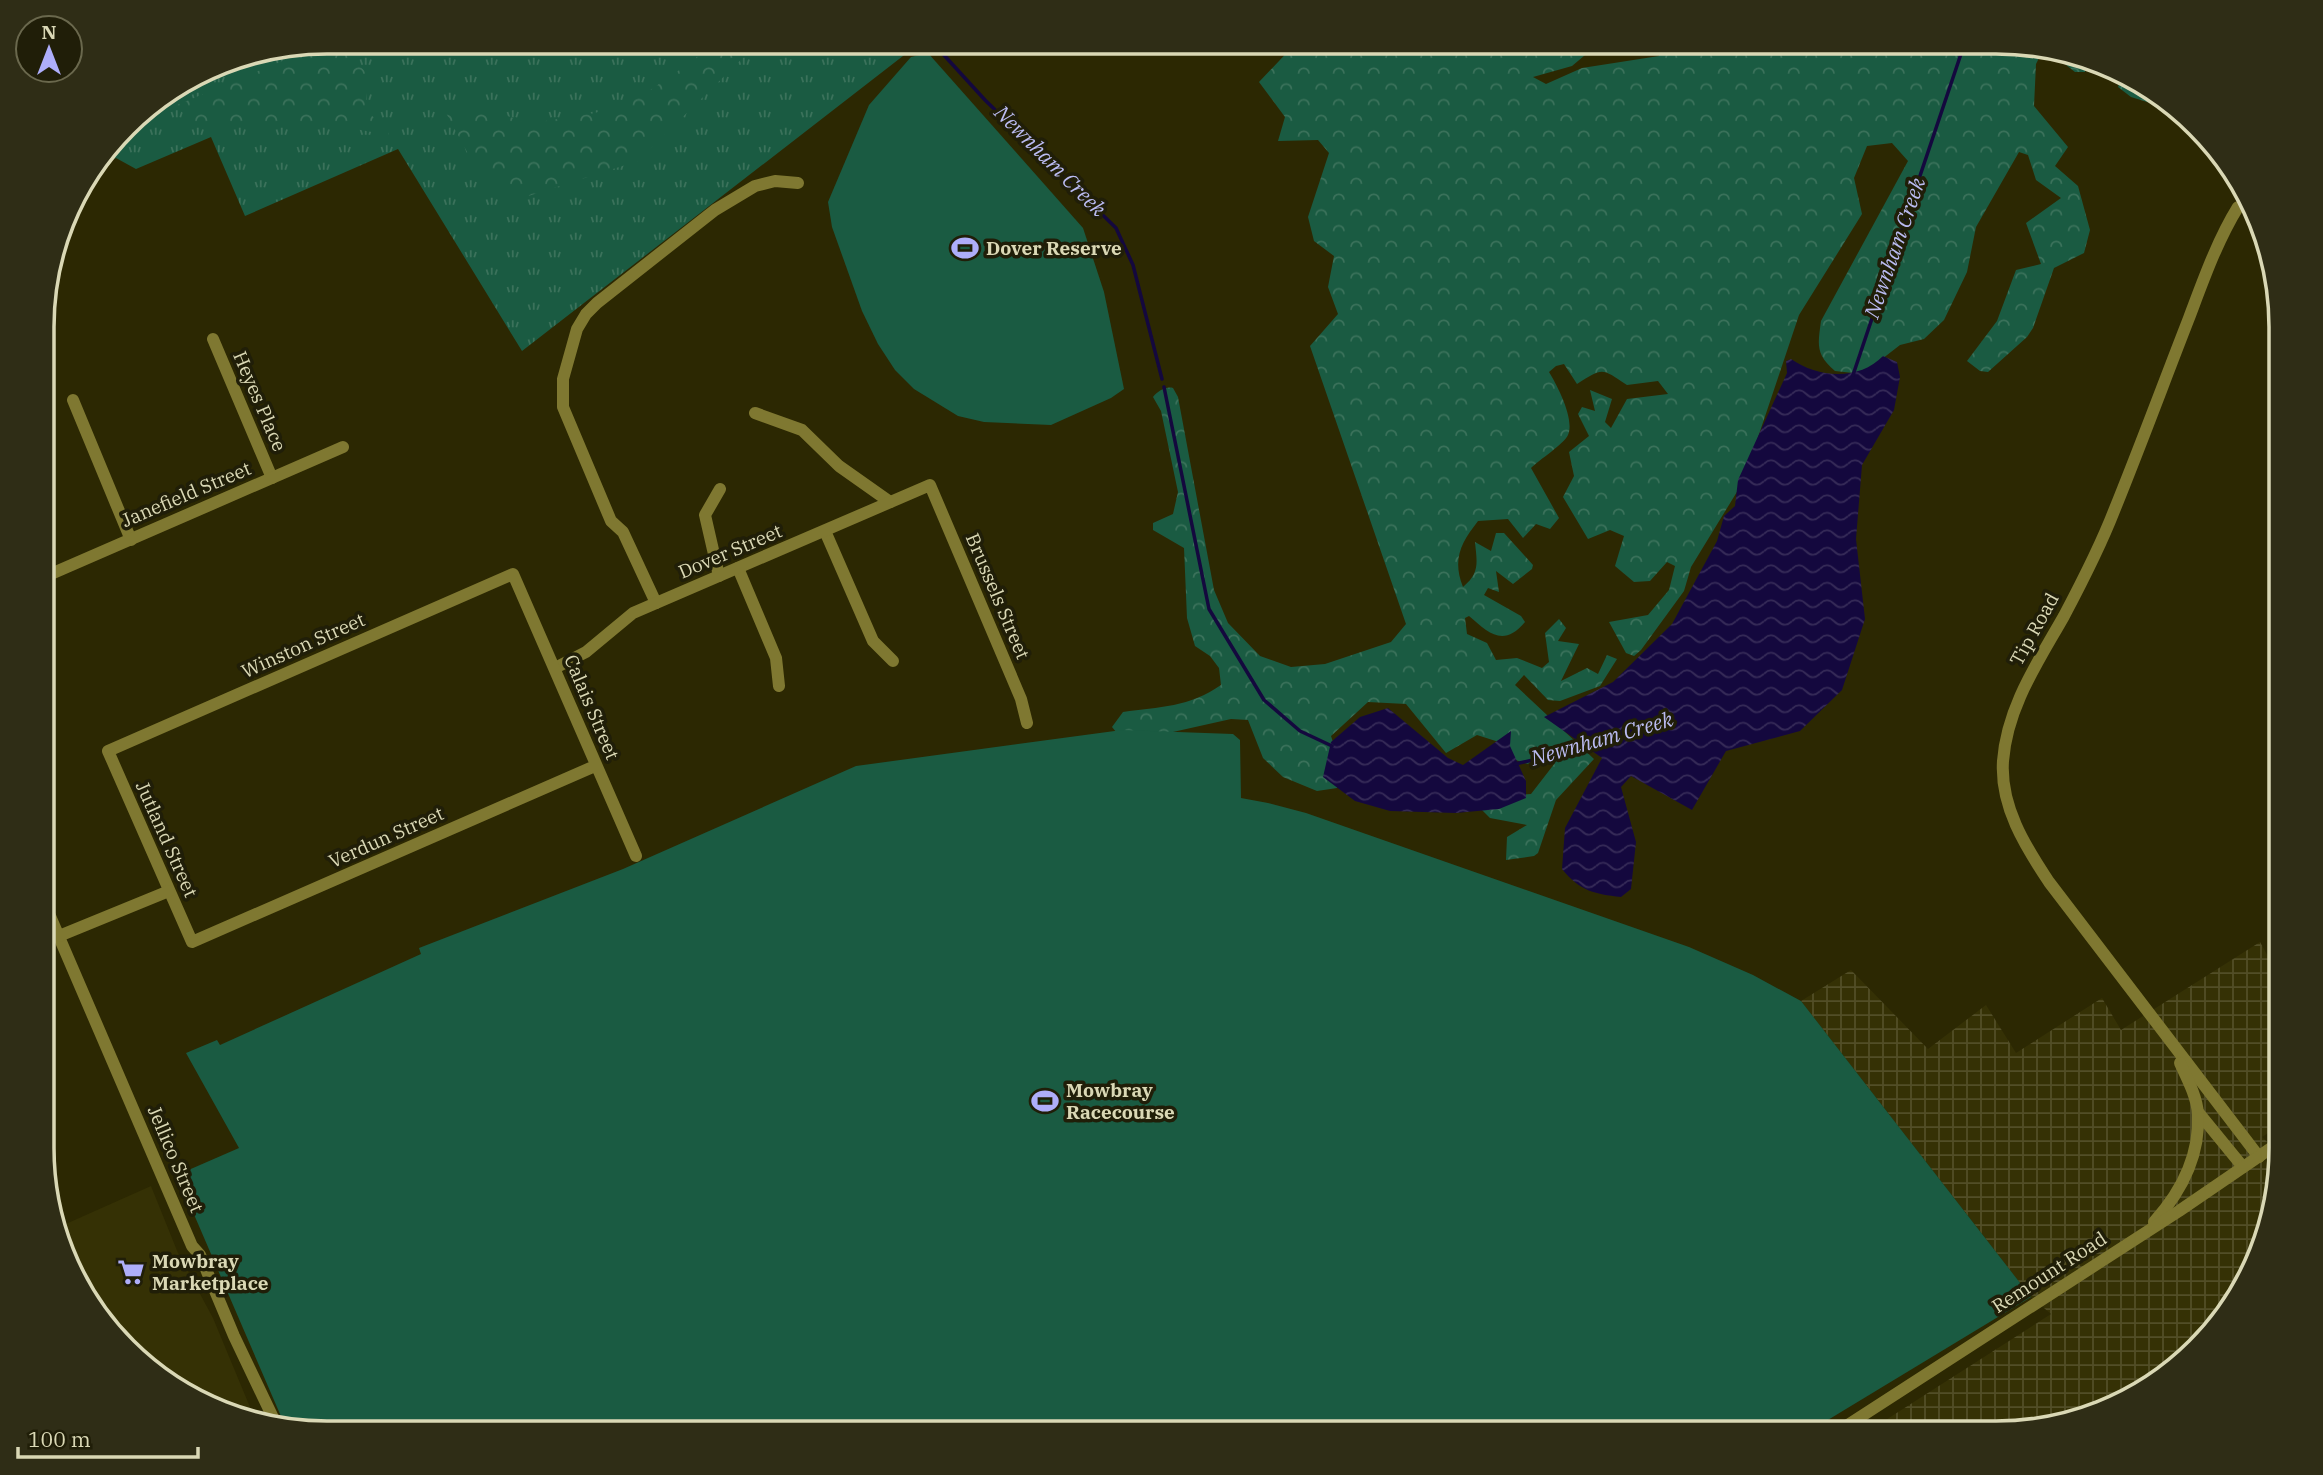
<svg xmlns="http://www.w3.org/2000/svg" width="2323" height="1475" font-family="'IBM Plex Serif',serif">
  <defs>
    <pattern id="industrial-grid" width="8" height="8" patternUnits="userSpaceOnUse" patternTransform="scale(1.75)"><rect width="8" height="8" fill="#353105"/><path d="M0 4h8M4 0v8" fill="none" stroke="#524e27"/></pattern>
    <pattern id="grass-tufts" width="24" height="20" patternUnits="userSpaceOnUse" patternTransform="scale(1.75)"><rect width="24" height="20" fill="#1a5b42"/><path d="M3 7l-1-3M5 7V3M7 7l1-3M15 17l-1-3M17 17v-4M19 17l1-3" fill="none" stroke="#3b725b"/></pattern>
    <pattern id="forest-crowns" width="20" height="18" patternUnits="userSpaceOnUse" patternTransform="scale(1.75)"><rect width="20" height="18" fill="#1a5b42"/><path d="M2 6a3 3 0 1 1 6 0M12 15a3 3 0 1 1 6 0" fill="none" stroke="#3b725b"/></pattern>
    <pattern id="water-waves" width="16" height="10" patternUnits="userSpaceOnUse" patternTransform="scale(1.75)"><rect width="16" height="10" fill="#14083e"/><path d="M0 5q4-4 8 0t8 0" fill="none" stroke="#362b58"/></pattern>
  </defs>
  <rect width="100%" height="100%" fill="#2c2802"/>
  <path fill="#353105" d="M151,1186L178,1253L213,1318L257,1424L169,1385L80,1291L59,1227Z"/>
  <path fill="url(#industrial-grid)" d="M2260,942L2280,978V1125L2262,1137L2280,1154V1166L2266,1239L2233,1306L2138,1395L2014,1432H1867L2051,1314L2031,1297L1801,1001L1851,970L1928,1049L1986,1005L2016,1053L2102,998L2121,1030Z"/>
  <path fill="url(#grass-tufts)" d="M328,42H921L522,351L398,149L245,216L211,137L136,169L116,158L98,166L139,113L219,64Z"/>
  <g fill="url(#forest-crowns)">
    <path d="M328,42H342L369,77L365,109L389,132L388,135L339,126L207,122L191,124L177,105Z"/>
    <path d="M710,42H759L638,161L519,199L479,174L446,113L484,106L527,124L595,113L640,97L694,60Z"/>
    <path d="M1297,42H1342L1346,48L1348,42C1365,42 1379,45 1396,44V42H1590L1591,50L1572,66L1533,77L1546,84L1582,68L1659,56V42H1996L2088,57L2085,72H2075L2056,57L2040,56L2036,64L2034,106L2068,147L2055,166L2078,186L2090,230L2084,253L2054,268L2033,328L2027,337L1988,372L1980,371L1967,361L1997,321L2016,270L2041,264L2026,223L2061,198L2036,180L2028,155L2019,152L1976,227L1967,272L1944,320L1924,339L1900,345L1869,369L1853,373L1835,371C1815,354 1818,344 1821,321L1908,161L1892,143L1867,146L1854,178L1862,214L1799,315L1743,482L1691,567L1684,591L1641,650L1634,656L1626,653L1609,622L1648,615L1669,590L1675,566L1667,562L1650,581L1634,582L1615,566L1624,536L1610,530L1588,539L1563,497L1574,476L1569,452L1589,436L1578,414L1582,407L1595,411L1590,390L1612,399L1605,422L1611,428L1627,399L1668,394L1658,381L1627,385C1601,368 1604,367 1577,384L1564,364L1556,366L1549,372C1557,385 1575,419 1568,435C1564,444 1539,460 1531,468L1559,518L1550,529L1536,524L1523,538L1508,519L1478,521C1461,543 1452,559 1463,587C1480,573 1477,563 1475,542L1491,551L1496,533H1504L1533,565L1532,569L1513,584L1496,571L1499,592L1488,588L1484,595L1521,616L1525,622C1503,648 1489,633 1469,616L1465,618L1467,634L1487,643L1496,660L1517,658L1542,668L1549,662L1545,633L1559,619L1566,628L1558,641L1579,644L1561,681L1587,668L1598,674L1607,655L1617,659L1600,686L1560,701L1548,700L1524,675L1515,685L1594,759L1556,800L1538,853L1534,856L1506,860L1507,837L1527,825L1490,818L1479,807L1486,797L1531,794L1555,763L1548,745L1528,764L1509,758L1502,743L1477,735L1446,753L1406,704L1368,702L1331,736L1341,767L1337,788L1317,791L1283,777L1263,758L1248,720L1231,719L1137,740L1122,739L1112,727L1123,712C1159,707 1190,707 1221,685L1219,668L1210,656L1195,646L1187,618L1184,548L1153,530V523L1173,514L1178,492L1161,411L1153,397C1158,391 1166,386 1173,388L1178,397L1214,590L1228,623L1260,656L1291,667L1325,664L1391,642L1406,624L1310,346L1338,314L1328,287L1334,256L1314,241L1308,217L1329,153L1318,140L1278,141L1285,117L1259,82Z"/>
    <path d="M2122,74L2154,90L2164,101L2163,107L2131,97L2118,87Z"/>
    <path d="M130,125L135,130V144L107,155Z"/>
  </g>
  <g fill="#1a5b42">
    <path d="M928,53L1083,228L1104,292L1124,389L1111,398L1051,425L984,422L958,416L914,389L895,370L878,344L862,311L832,227L828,202L869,105L911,57Z"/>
    <path d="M1122,730L1233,734L1240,740L1241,798L1268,803L1306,813L1689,947L1753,975L1801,1001L2031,1297L1808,1432L327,1433L286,1428L177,1175L239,1148L186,1053L217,1040L220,1045L421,954L419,948L623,869L856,766Z"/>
  </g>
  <g fill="url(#water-waves)">
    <path d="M1883,356L1897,362L1900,377L1894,410L1862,465L1856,539L1865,619L1842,690L1800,731L1726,751L1692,810L1631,776L1621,787L1636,842L1631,889L1621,897C1594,894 1580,891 1562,869L1565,828L1602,758L1544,717L1613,682L1672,624L1717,541L1724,516L1735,506L1738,480L1787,373L1786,361L1791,359C1818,378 1859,381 1883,356Z"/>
    <path d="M1388,708L1448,758L1463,765L1511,731L1510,746L1526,781V798L1499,809L1456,813L1390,811L1355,801L1323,777L1331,742L1360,717Z"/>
  </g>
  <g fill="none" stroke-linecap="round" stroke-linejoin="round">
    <g stroke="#14083e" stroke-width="3.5">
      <path d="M932,42L985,100L1116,228L1133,265L1162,379"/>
      <path d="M1853,375L1965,42"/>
      <path d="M1164,387L1209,609L1264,700L1300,731L1332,746"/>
      <path d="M1515,764L1589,747"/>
    </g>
    <g stroke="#7f7831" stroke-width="12">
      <path d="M2238,207C2217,241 2203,281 2189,318C2164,382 2140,447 2114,511C2100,547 2082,582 2064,616C2038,662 2007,707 2003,761C2000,806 2025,846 2049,882L2259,1157"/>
      <path d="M213,339L272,478"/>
      <path d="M73,400L131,540"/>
      <path d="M755,413L802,430L839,466L890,502"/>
      <path d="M825,531L873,641L893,661"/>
      <path d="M738,568L776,658L779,686"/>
      <path d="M719,576L705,515L720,489"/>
      <path d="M44,577L343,447"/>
      <path d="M656,603L623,532L611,521L563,407V379L577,329L586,314L597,303L715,210L755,186L775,181L798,183"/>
      <path d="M555,668L586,652L633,613L930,485L1021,699L1027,723"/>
      <path d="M595,766L192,942L108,751L513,574L636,856"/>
      <path d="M44,902L192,1246L200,1255L234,1336L277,1426"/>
      <path d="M59,936L169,891"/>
      <path d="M2198,1112L2243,1167"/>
      <path d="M2154,1222C2182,1191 2200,1156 2198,1114C2197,1097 2187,1078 2180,1063"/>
      <path d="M1837,1432L2179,1211L2280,1142"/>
    </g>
  </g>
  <defs>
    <symbol id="stadium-bare" viewBox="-9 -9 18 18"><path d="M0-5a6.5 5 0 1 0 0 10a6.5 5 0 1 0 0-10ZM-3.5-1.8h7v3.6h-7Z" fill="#aeaefa" stroke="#201e08" stroke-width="2.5" paint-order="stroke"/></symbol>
    <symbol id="supermarket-bare" viewBox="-9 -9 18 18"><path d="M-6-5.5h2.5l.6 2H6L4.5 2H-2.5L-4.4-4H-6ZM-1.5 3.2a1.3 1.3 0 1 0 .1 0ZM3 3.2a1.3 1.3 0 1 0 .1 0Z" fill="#aeaefa" stroke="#201e08" stroke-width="2.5" paint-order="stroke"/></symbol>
  </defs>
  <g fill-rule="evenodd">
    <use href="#stadium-bare" x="946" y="229" width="38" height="38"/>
    <use href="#stadium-bare" x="1026" y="1082" width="38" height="38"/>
    <use href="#supermarket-bare" x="112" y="1253" width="38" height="38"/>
  </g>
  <g text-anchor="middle" stroke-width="7" stroke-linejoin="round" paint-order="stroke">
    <g font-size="19" font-weight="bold" fill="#dad8b5" stroke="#201e08" text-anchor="start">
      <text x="986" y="255">Dover Reserve</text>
      <text x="1066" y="1097">Mowbray<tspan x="1066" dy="22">Racecourse</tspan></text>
      <text x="152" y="1268">Mowbray<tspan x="152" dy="22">Marketplace</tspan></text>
    </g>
    <g font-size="19" fill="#dad8b5" stroke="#201e08">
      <text transform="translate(260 401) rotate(67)" y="7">Heyes Place</text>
      <text transform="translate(186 494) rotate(-23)" y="7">Janefield Street</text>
      <text transform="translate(730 551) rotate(-23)" y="7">Dover Street</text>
      <text transform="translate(998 596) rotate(67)" y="7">Brussels Street</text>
      <text transform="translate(2034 629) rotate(-61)" y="7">Tip Road</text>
      <text transform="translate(303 645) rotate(-24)" y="7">Winston Street</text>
      <text transform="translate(592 707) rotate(67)" y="7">Calais Street</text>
      <text transform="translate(386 837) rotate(-24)" y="7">Verdun Street</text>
      <text transform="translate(167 839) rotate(66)" y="7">Jutland Street</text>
      <text transform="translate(176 1159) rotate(67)" y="7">Jellico Street</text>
      <text transform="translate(2049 1272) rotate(-33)" y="7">Remount Road</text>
    </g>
    <g font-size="21" font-style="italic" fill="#babbf1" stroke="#201e08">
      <text transform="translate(1050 161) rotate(45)" y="7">Newnham Creek</text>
      <text transform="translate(1895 248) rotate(-71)" y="7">Newnham Creek</text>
      <text transform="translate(1602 739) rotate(-16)" y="7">Newnham Creek</text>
    </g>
  </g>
  <path d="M0 0H2323V1475H0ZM327 54H1996A273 273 0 0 1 2269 327V1148A273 273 0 0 1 1996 1421H327A273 273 0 0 1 54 1148V327A273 273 0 0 1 327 54Z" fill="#2f2d16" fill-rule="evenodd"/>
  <path fill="none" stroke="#dad8b5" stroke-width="3.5" d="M327 54H1996A273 273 0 0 1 2269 327V1148A273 273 0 0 1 1996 1421H327A273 273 0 0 1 54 1148V327A273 273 0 0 1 327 54Z"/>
  <g transform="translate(49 49)"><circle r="33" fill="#201e08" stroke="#6a684d" stroke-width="2"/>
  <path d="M0-5L12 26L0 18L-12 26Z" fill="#aeaefa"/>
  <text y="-10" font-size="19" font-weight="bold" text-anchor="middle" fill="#dad8b5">N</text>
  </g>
  <path d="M18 1447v10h180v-10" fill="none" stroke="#dad8b5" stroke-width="3.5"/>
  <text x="28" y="1447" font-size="21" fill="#dad8b5" stroke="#201e08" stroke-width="5" paint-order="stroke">100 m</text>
</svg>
